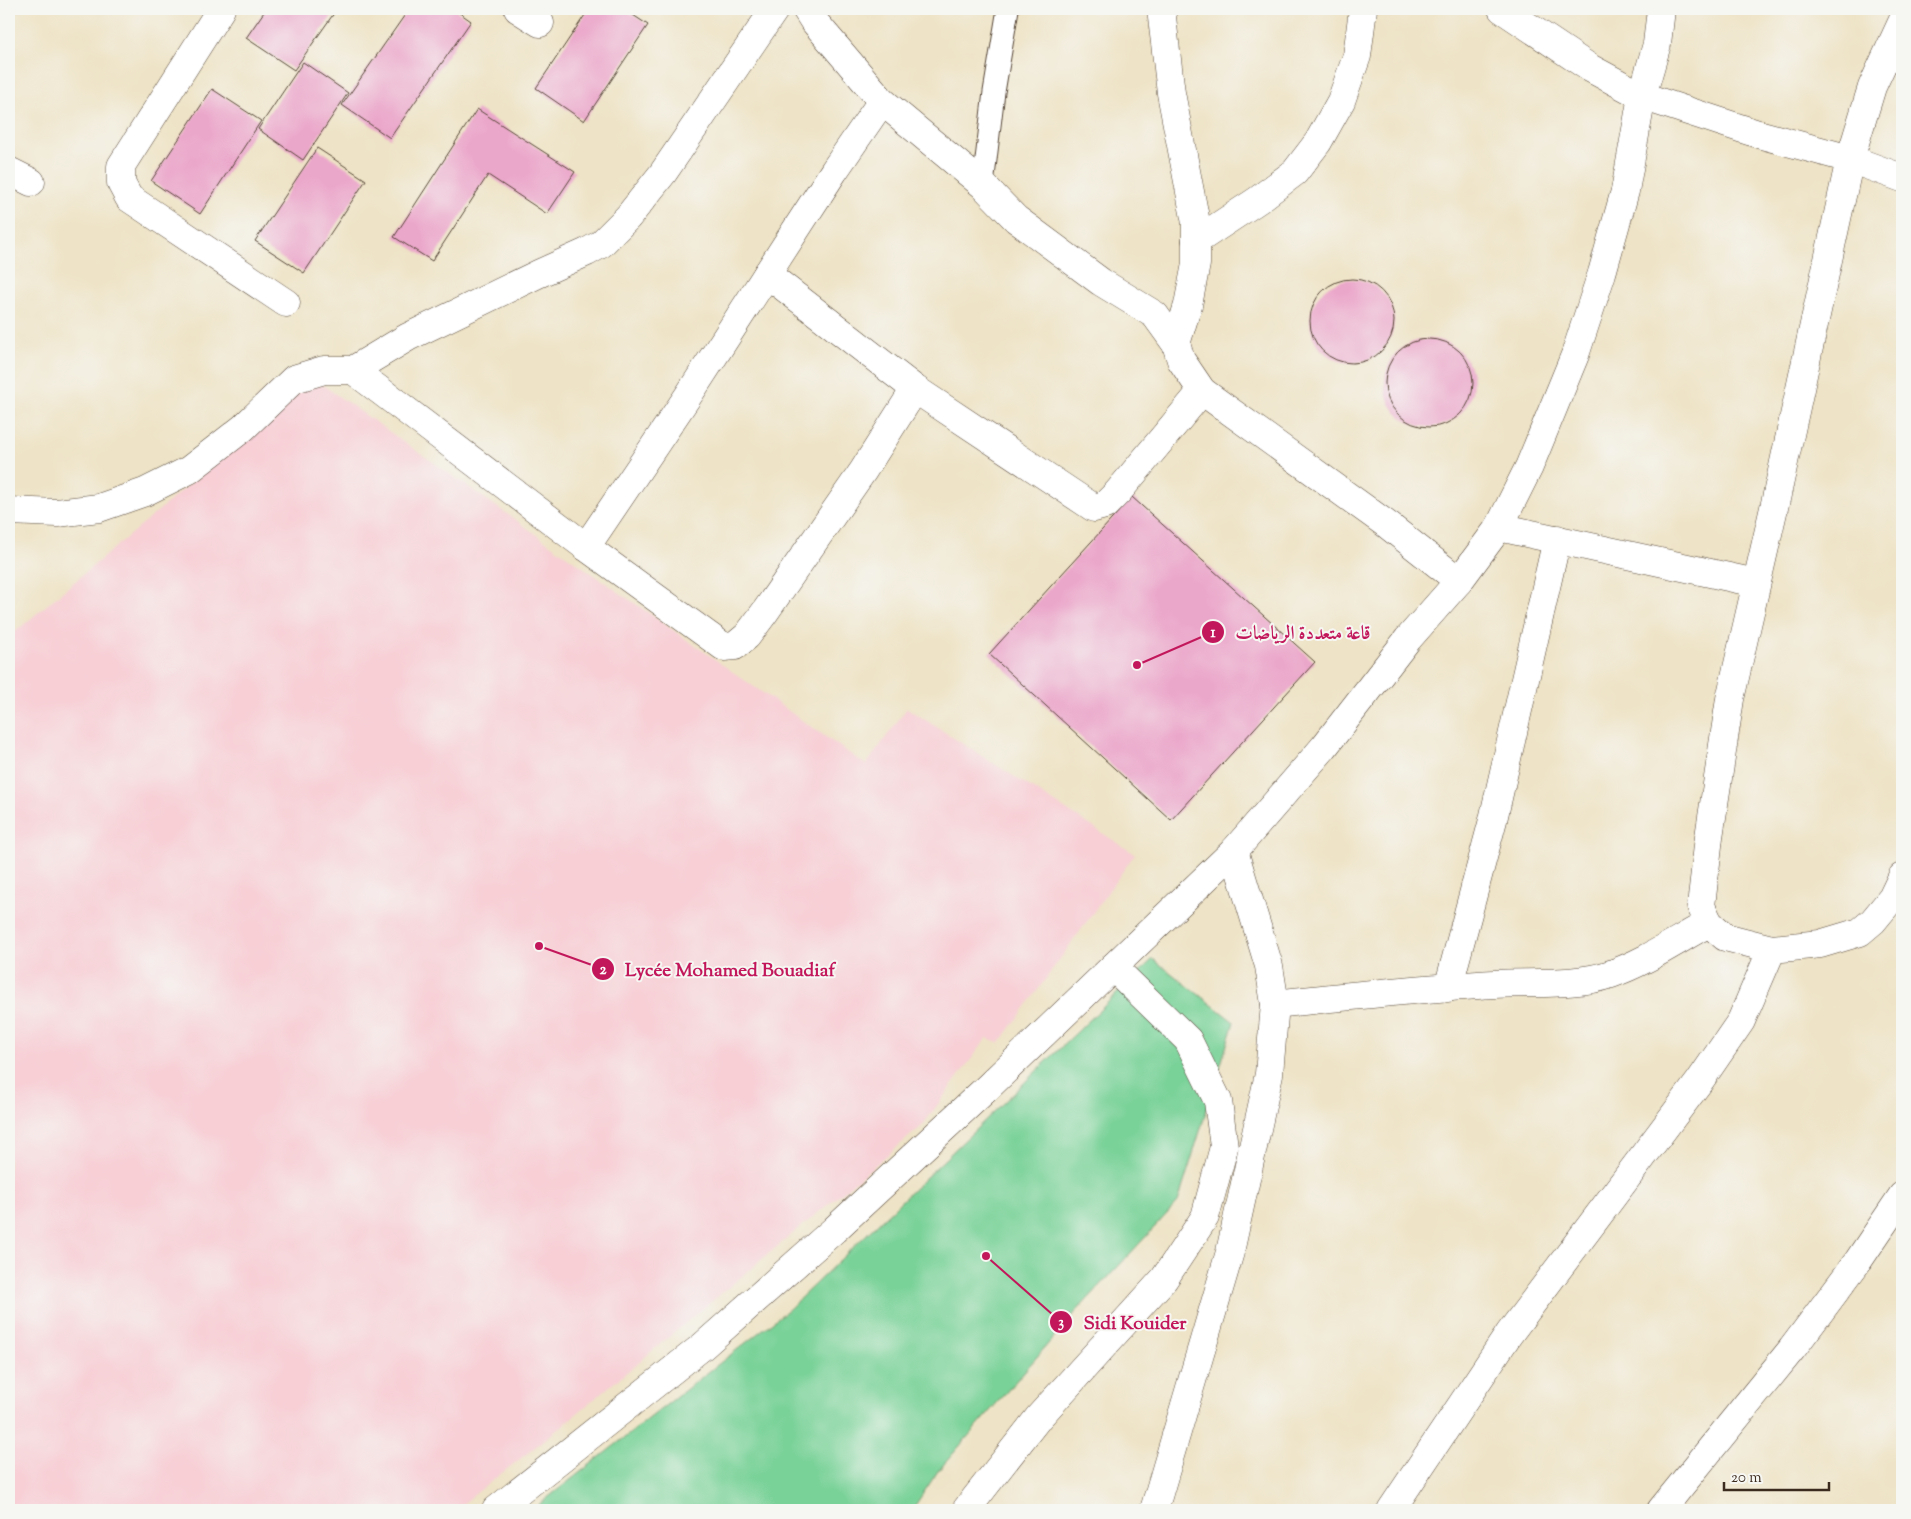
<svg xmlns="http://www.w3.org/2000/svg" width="1911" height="1519" font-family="'Sorts Mill Goudy',Amiri,serif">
  <rect width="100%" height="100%" fill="#f6f6f2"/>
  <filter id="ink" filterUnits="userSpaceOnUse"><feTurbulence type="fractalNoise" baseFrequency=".02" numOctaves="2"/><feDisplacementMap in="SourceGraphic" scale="10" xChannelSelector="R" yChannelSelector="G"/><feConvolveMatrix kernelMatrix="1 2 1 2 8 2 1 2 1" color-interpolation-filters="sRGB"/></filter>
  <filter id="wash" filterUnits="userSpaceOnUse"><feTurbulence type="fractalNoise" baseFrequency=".0096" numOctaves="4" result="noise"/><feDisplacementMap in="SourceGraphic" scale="20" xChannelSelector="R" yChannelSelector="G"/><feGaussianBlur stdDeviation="1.12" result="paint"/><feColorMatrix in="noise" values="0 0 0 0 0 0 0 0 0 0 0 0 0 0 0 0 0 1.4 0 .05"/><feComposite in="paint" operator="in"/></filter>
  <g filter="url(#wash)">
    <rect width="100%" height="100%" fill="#eee3c6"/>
    <path fill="#f7cfd5" d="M314,379L866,765L907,708L1135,854L1000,1043L987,1038L922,1126L562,1426L455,1510H9V637Z"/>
    <path fill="#79d298" stroke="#5a7e5b" d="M1153,959L1234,1022L1178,1202L1074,1314L938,1471L912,1510H532L789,1309Z"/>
    <g id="blocks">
      <g fill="#eba7ca">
        <path d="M266,9H337L294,70L246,38Z"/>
        <path d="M409,9H454L471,21L390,138L342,105Z"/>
        <path d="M589,9H624L648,25L584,121L536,88Z"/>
        <path d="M303,62L348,93L303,160L258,129Z"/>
        <path d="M212,89L261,121L200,214L151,181Z"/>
        <path d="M477,109L575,172L547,214L488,175L432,261L394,237Z"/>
        <path d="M317,148L366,180L304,273L255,241Z"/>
        <circle cx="1352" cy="321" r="42"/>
        <circle cx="1429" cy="383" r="44"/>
        <path d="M1132,497L1315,662L1171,820L989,654Z"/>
      </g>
    </g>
  </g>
  <g filter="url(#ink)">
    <use href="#blocks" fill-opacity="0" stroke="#564637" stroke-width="1"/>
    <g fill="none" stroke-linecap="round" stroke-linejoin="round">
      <defs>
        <path id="lane" d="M983,185L994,92L1008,9"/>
        <g id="street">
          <path d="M221,9L121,166V183L129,198L286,303"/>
          <path d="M518,9L540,23"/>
          <path d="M806,9L813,20L882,101L983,185L1016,219L1101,282L1155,315L1176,344L1181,360L1202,391L1389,526L1459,581"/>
          <path d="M1161,9L1171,93L1196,223V264L1188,305L1176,344"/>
          <path d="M1502,9L1590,68L1642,96L1758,134L1850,159L1902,178"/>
          <path d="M1902,22L1872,87L1850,159L1776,499L1730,699L1709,837L1701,906L1709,923L1725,937L1772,949L1820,944L1860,932L1873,921L1892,898L1902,877"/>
          <path d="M9,171L31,182"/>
          <path d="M1196,241L1258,200L1295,172L1318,142L1341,101L1357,56L1363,9"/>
          <path d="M767,274L915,389L1094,508L1105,505L1118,492L1202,391"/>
          <path d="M353,370L586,547L724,647L735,646L747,636L765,612L863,471L915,389"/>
          <path d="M9,511L57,513L99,508L145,492L189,470L243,428L294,379L324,370H353L408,337L538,274L587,252L601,244L628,217L663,173L775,9"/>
          <path d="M1499,527L1756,583"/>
          <path d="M586,547L688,396L834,171L882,101"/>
          <path d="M1448,988L1493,820L1557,539"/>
          <path d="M1275,1004C1348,996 1421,988 1494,984C1530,982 1578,986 1611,974C1646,962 1677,940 1709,923"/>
          <path d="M496,1510L703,1346L834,1230L987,1088L1234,851L1324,747L1408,639L1459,581L1499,527L1529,467L1575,355L1602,273L1625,191L1642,96L1657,44L1661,9"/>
          <path d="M966,1510L1039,1417L1164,1279L1205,1217L1224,1147L1218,1101L1188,1040L1113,967"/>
          <path d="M1154,1510L1230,1252L1269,1074L1275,1004L1269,966L1234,851"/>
          <path d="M1391,1510L1509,1334L1699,1082L1741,1021L1772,949"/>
          <path d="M1661,1510L1792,1349L1858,1261L1902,1196"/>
        </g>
      </defs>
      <use href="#lane" stroke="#564637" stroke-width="23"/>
      <use href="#street" stroke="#564637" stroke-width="29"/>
      <use href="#lane" stroke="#fff" stroke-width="21"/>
      <use href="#street" stroke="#fff" stroke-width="28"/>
    </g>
  </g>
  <path fill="none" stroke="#c2185b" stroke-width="2" d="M1137 665L1213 632M539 946L603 969M986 1256L1061 1322"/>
  <g fill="#c2185b" stroke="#f6f6f2" stroke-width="2">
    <circle cx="1137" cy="665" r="5"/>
    <circle cx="539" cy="946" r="5"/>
    <circle cx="986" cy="1256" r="5"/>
    <circle cx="1213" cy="632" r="12"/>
    <circle cx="603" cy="969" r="12"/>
    <circle cx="1061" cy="1322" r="12"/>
  </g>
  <g font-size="15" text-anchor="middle" font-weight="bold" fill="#fff">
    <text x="1213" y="637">1</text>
    <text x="603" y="974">2</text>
    <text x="1061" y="1327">3</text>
  </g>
  <g font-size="19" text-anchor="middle" font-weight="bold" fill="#c2185b" stroke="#f6f6f2" stroke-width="4" stroke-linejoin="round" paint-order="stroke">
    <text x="1303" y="639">قاعة متعددة الرياضات</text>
    <text x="730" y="976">Lycée Mohamed Bouadiaf</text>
    <text x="1135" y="1329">Sidi Kouider</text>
  </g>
  <rect width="1911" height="1519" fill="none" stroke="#f6f6f2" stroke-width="30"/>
  <path d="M1724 1482v8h105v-8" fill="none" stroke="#3b2a1e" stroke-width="2.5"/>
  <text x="1731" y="1482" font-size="15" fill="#3b2a1e" stroke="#f6f6f2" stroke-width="4" paint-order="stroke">20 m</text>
</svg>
